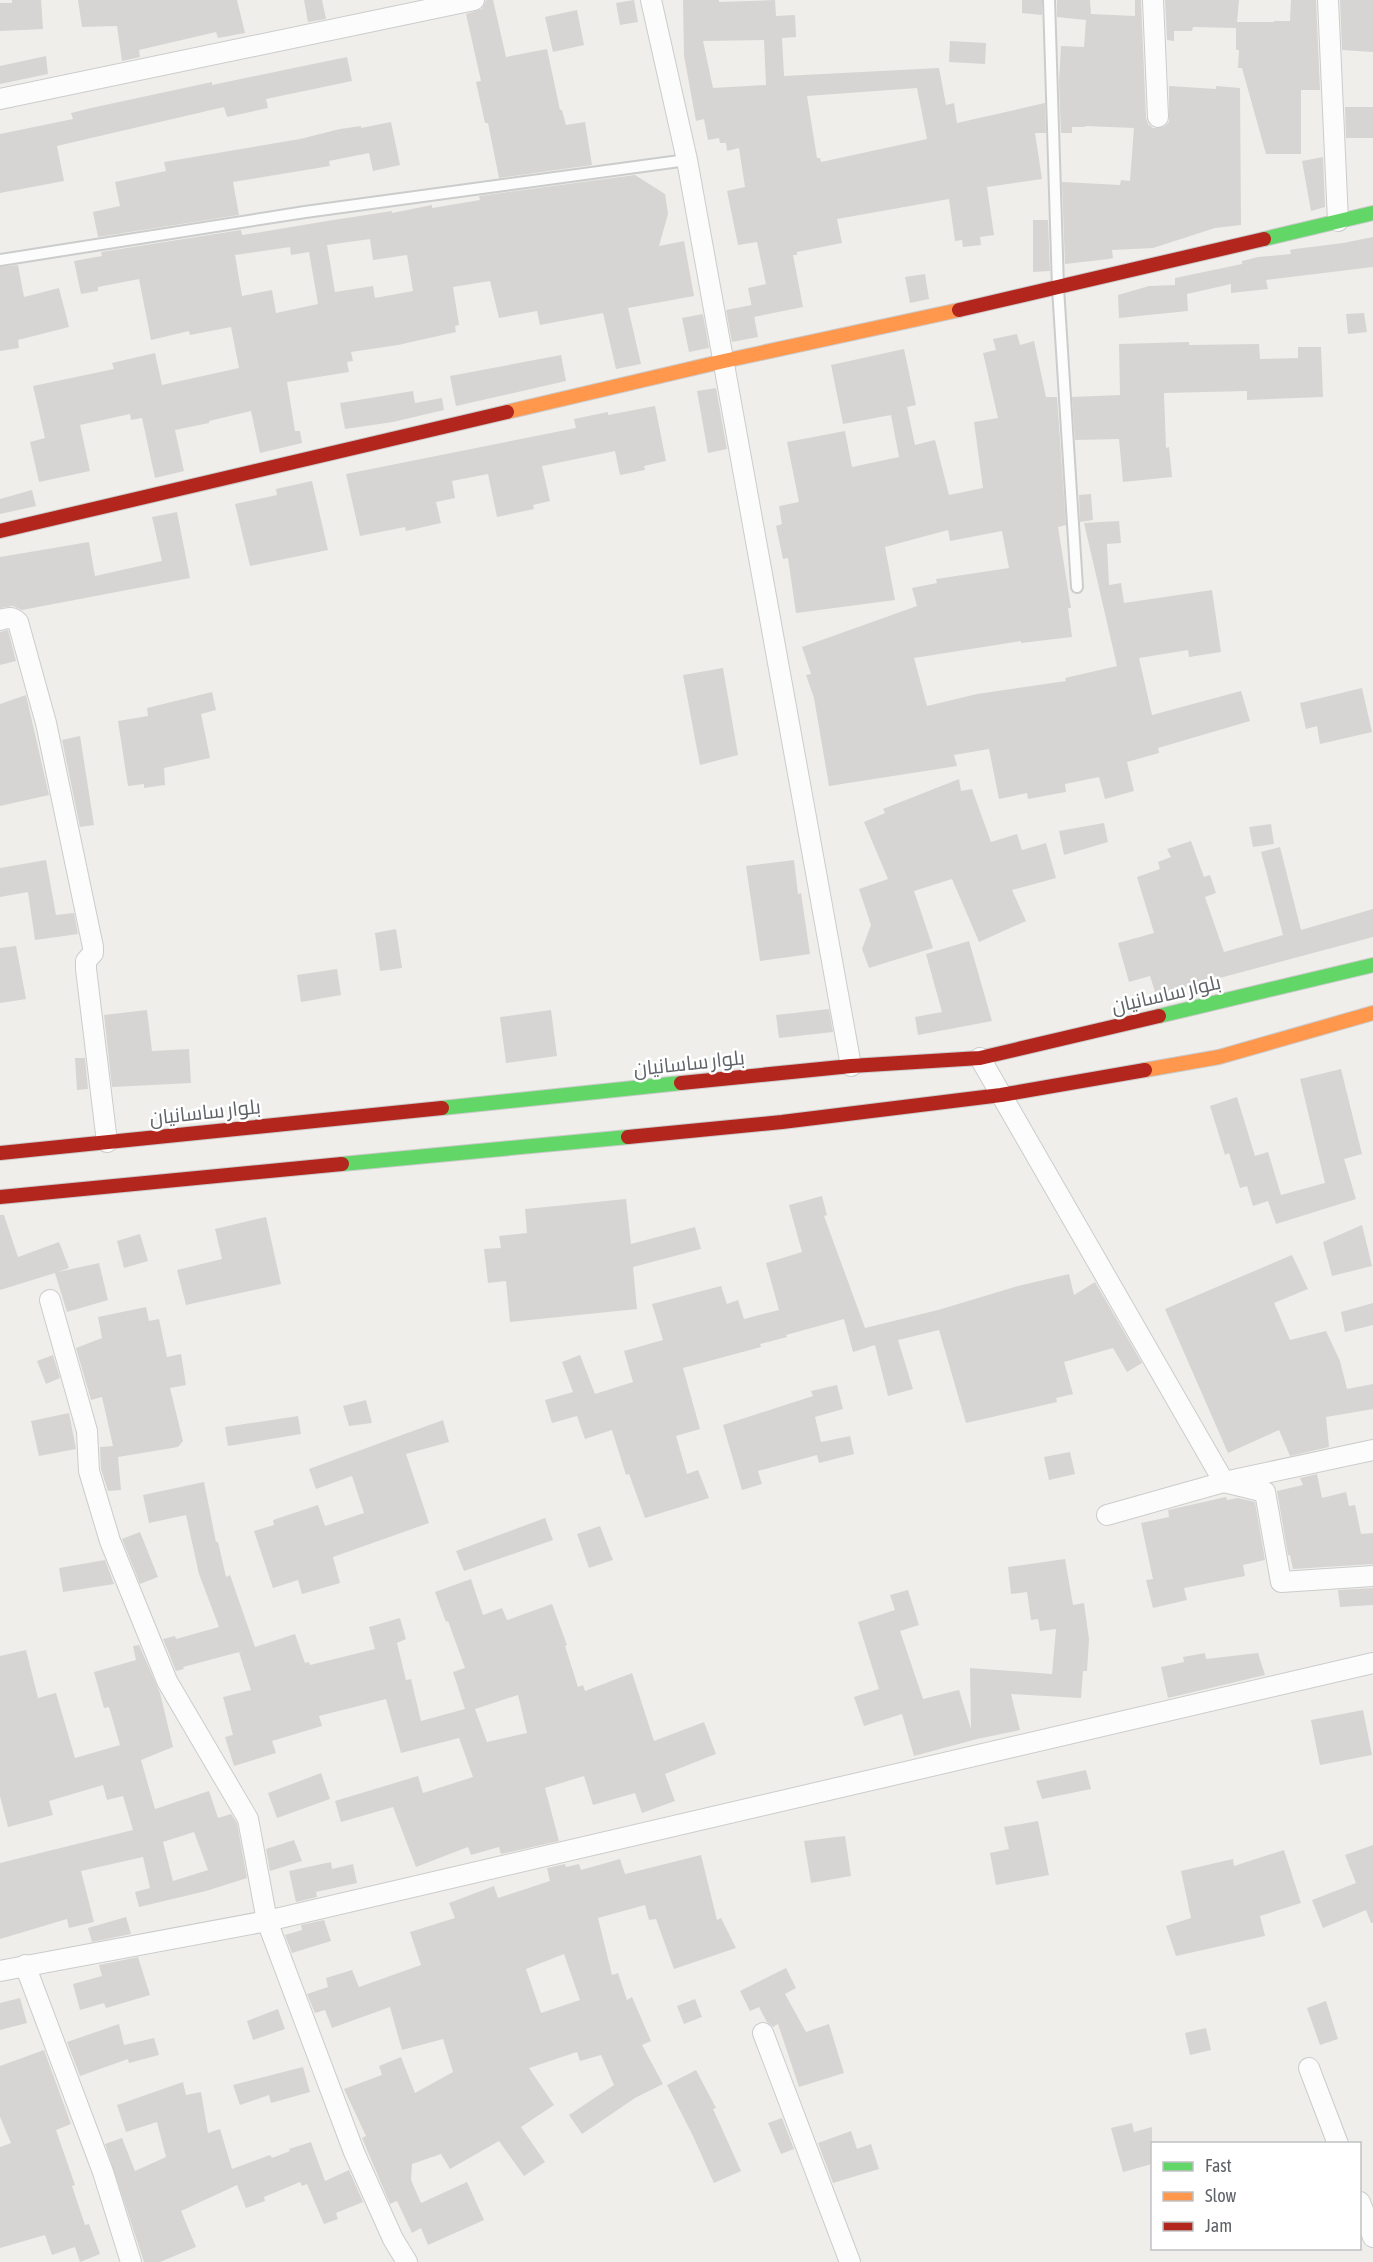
<svg xmlns="http://www.w3.org/2000/svg" width="1373" height="2262" font-family="'Asap Condensed',Cairo,sans-serif">
  <rect width="100%" height="100%" fill="#efeeea"/>
  <g fill="#d6d5d3" fill-rule="evenodd">
    <path d="M12,0H41L43,29L0,31V3H12Z"/>
    <path d="M78,0H237L245,33L218,38L216,32L139,50L140,57L122,61L117,26L82,27Z"/>
    <path d="M304,0H322L326,19L308,22Z"/>
    <path d="M486,0H493L506,57L547,49L560,110H562L566,125L585,122L592,165L499,178L488,123H485L476,82L481,81L466,14L482,9Z"/>
    <path d="M634,0L638,22L620,25L616,3Z"/>
    <path d="M683,0H719V2L775,0L776,16L795,15L796,37L782,38L784,76L939,68L946,105L954,103L957,123L1045,103L1046,133H1035L1042,179L987,187L994,235L980,237L981,245L963,247L962,240L955,241L949,199L837,219L842,243L797,252V255H793L803,307L754,317L748,288L766,284L757,242L738,245L727,191L745,187L739,148L727,151L726,143H720L719,138L708,140L704,119L696,121L684,56ZM764,40L766,85L713,88L703,41ZM917,88L927,139L821,162L820,158H817L807,96Z"/>
    <path d="M1022,0H1042V15L1022,13Z"/>
    <path d="M1057,0H1090L1091,14L1135,16V0H1141L1146,118L1148,124L1153,128L1164,127L1169,122V86L1216,89V86L1240,88L1241,225L1215,228L1153,248L1112,250L1113,258L1109,259L1065,264L1062,182L1120,185L1121,180L1130,181L1134,128L1085,126V127H1072V133H1061L1059,82L1061,46L1084,47L1086,20L1057,17Z"/>
    <path d="M1165,0H1239L1237,22H1274V21H1290L1291,0H1316L1320,90H1301V154H1266L1242,68H1238L1239,50H1236V28L1193,27L1192,31H1174V41L1167,40Z"/>
    <path d="M1340,0H1373V52L1342,50Z"/>
    <path d="M577,10L584,45L553,52L545,17Z"/>
    <path d="M950,41L986,43L985,64L949,62Z"/>
    <path d="M46,56L48,74L0,84V66Z"/>
    <path d="M347,57L352,81L266,99L268,108L227,117L224,107L57,146L64,181L0,193V134L73,119L71,113L91,108L212,82V85Z"/>
    <path d="M1345,107H1373V138H1346Z"/>
    <path d="M391,122L400,165L373,171L369,153L329,161L330,166L233,182L239,215L98,237L93,212L120,206L115,182L166,171L164,162L300,139L340,129L361,126V128Z"/>
    <path d="M1323,157L1325,207L1311,211L1302,161Z"/>
    <path d="M635,175L665,194L668,214L659,246L684,241L694,296L628,308L641,364L616,369L603,313L540,325L537,311L499,318L490,281L453,287L459,325L455,326L456,332L398,345L351,352L353,361L347,362L349,372L287,382L295,431H300L302,443L260,453L251,411L209,421V423L175,430L184,471L155,478L142,418L131,420L130,414L80,425L90,471L39,482L30,442L45,438L33,386L114,369L112,363L155,353L162,385L239,368L231,327L190,335L189,331L151,340L139,279L98,287V291L81,294L74,261L102,256L101,252L241,230L242,235L249,234L327,221L392,211V213L432,205V208L480,200L479,196ZM370,239L373,260L407,255L413,291L375,298L373,286L335,292L327,245ZM290,247L291,255L309,252L318,304L276,313L272,290L242,296L235,255Z"/>
    <path d="M1033,220H1048L1050,271L1033,272Z"/>
    <path d="M1373,237V267L1266,280L1268,289L1231,293V284L1187,294L1188,311L1119,318L1118,295L1149,286L1175,285V278L1242,264V261L1258,257L1291,254L1290,250L1295,249L1343,243Z"/>
    <path d="M18,265L24,297L59,288L69,327L18,340L19,348L0,351V267Z"/>
    <path d="M925,274L929,299L910,303L905,277Z"/>
    <path d="M752,305L758,337L732,342L726,310Z"/>
    <path d="M1364,313L1367,332L1348,334L1346,314Z"/>
    <path d="M703,314L709,348L689,352L682,318Z"/>
    <path d="M1017,334L1020,345L1034,341L1046,397H1057L1066,525L1058,527L1071,608H1068L1072,637L1021,643V641L914,658L927,706L977,694L1066,681L1065,678L1117,666L1084,523L1119,521L1121,543L1107,544L1109,585L1121,583L1124,603L1212,590L1221,652L1189,657L1188,650L1139,658L1152,715L1241,691L1250,721L1158,748L1159,753L1127,762L1134,791L1105,799L1099,777L1065,784L1066,792L1028,799L1027,793L999,799L989,749L954,755L957,766L829,786L814,698L806,675L811,674L802,647L917,606L912,588L937,583L936,579L1009,568L1002,531L950,541L948,530L885,547L895,600L796,613L788,558L783,559L776,526L782,524L779,506L799,502L787,442L845,431L852,467L899,457L891,415L843,424L831,365L904,349L916,405L907,407L915,445L935,440L949,495L983,488L974,422L998,418L983,353L996,350L993,339Z"/>
    <path d="M1189,342V345L1259,344L1260,359L1298,358V347H1321L1323,397L1247,400V391L1164,393L1166,448L1169,447L1172,477L1123,482L1119,439L1075,440L1072,397L1120,395L1119,344Z"/>
    <path d="M561,355L566,381L456,406L450,376Z"/>
    <path d="M716,388L727,449L708,453L697,391Z"/>
    <path d="M413,391L415,403L442,398L444,410L393,422L345,429L340,403Z"/>
    <path d="M655,406L666,461L644,466L645,470L620,475L615,451L542,466L550,501L533,505L534,509L497,517L488,474L452,481L455,498L436,502L441,523L406,531L405,527L360,536L346,474L576,428L574,419L608,412V415Z"/>
    <path d="M312,481L328,550L250,566L235,504L277,495L276,489Z"/>
    <path d="M32,490L36,506L0,514V499Z"/>
    <path d="M1091,494L1093,520L1080,522L1079,495Z"/>
    <path d="M177,512L190,578L22,610L13,606L0,608V557L89,542L95,576L162,561L152,517Z"/>
    <path d="M8,630L16,661L0,665V632Z"/>
    <path d="M723,668L738,755L700,765L683,675Z"/>
    <path d="M1362,688L1372,732L1320,744L1317,726L1306,729L1300,703Z"/>
    <path d="M212,692L216,710L201,714L210,758L164,768L165,785L144,788V784L128,786L118,721L148,716L147,708Z"/>
    <path d="M26,695L49,795L0,806V704Z"/>
    <path d="M80,736L94,825L80,827L62,740Z"/>
    <path d="M959,779L961,791L972,789L991,842L1017,834L1022,850L1046,843L1056,878L1012,890L1026,921L979,942L952,879L914,891L933,948L869,968L862,949L871,925L859,889L888,879L864,822L885,813L883,809Z"/>
    <path d="M1104,823L1108,842L1064,855L1059,831Z"/>
    <path d="M1271,824L1274,844L1253,847L1249,827Z"/>
    <path d="M1191,841L1204,877L1210,875L1216,893L1205,897L1224,952L1283,935L1261,852L1280,847L1301,930L1373,909V937L1156,995L1150,976L1129,982L1118,943L1154,933L1137,877L1160,869L1158,862L1171,857L1167,849Z"/>
    <path d="M46,860L56,915L74,913L78,934L35,940L28,892L0,897V868Z"/>
    <path d="M794,860L798,894L801,893L810,954L760,961L746,866Z"/>
    <path d="M396,929L402,968L380,971L375,933Z"/>
    <path d="M969,941L992,1021L918,1035L915,1017L942,1012L926,954Z"/>
    <path d="M16,946L26,999L0,1003V948Z"/>
    <path d="M337,969L341,995L301,1002L297,975Z"/>
    <path d="M829,1009L833,1032L779,1038L776,1015Z"/>
    <path d="M147,1010L152,1051L189,1049L191,1083L112,1087L104,1015Z"/>
    <path d="M551,1010L557,1056L506,1063L500,1017Z"/>
    <path d="M75,1058H85L88,1089L77,1090Z"/>
    <path d="M1341,1069L1362,1154L1344,1159L1356,1199L1276,1224L1268,1201L1253,1206L1247,1186L1240,1188L1229,1153L1225,1155L1210,1106L1237,1097L1255,1156L1268,1152L1281,1195L1325,1183L1300,1079Z"/>
    <path d="M822,1196L827,1215L824,1216L865,1328L938,1310L1018,1286L1069,1274L1074,1295L1095,1282L1142,1363L1127,1372L1113,1348L1064,1362L1073,1394L1056,1398L1057,1402L966,1423L939,1330L898,1340L913,1389L888,1396L875,1345L853,1352L844,1319L786,1335L787,1337L760,1344L761,1347L683,1368L700,1429L676,1436L687,1474L698,1470L709,1498L645,1518L629,1474L626,1475L612,1430L585,1439L577,1416L552,1423L545,1400L573,1392L562,1362L580,1355L595,1394L633,1382L624,1351L663,1340L652,1304L721,1286L727,1304L738,1300L744,1319L779,1310L766,1263L802,1252L789,1205Z"/>
    <path d="M626,1199L631,1244L695,1227L701,1249L633,1267L637,1309L510,1322L506,1281L488,1283L484,1249L501,1248L499,1236L527,1233L525,1209Z"/>
    <path d="M0,1215H4L18,1257L59,1242L69,1268L58,1272L99,1263L108,1300L67,1312L55,1273L0,1290Z"/>
    <path d="M266,1217L281,1284L186,1305L177,1270L222,1259L215,1229Z"/>
    <path d="M1362,1225L1372,1266L1332,1276L1323,1242Z"/>
    <path d="M140,1234L148,1261L124,1268L117,1241Z"/>
    <path d="M1292,1255L1308,1289L1274,1303L1290,1340L1326,1331L1340,1361L1347,1389L1373,1384V1409L1326,1417L1329,1447L1290,1456L1279,1430L1228,1453L1165,1309Z"/>
    <path d="M1373,1303V1325L1345,1332L1341,1312Z"/>
    <path d="M146,1307L149,1321L159,1319L167,1357L181,1354L186,1385L170,1388L183,1441L178,1447L118,1457L121,1490L108,1491L101,1469L100,1447L113,1446L102,1397L91,1400L76,1348L102,1338L98,1317Z"/>
    <path d="M53,1355L60,1378L46,1384L37,1361Z"/>
    <path d="M837,1385L843,1409L815,1417L821,1442L850,1436L854,1454L819,1463L817,1455L758,1471L762,1484L742,1490L723,1425L813,1396L811,1391Z"/>
    <path d="M366,1400L372,1423L349,1426L343,1406Z"/>
    <path d="M69,1413L76,1449L39,1456L31,1421Z"/>
    <path d="M298,1416L301,1434L228,1446L225,1427Z"/>
    <path d="M443,1420L449,1442L406,1454L429,1523L333,1557L340,1583L302,1594L298,1580L273,1588L254,1531L274,1525L273,1520L318,1505L325,1526L364,1513L352,1476L316,1489L309,1469Z"/>
    <path d="M1070,1452L1075,1474L1049,1480L1044,1457Z"/>
    <path d="M1317,1474L1322,1498L1346,1492L1349,1506L1355,1505L1361,1534L1373,1533V1564L1293,1569L1290,1555H1288L1277,1491L1303,1485L1300,1478Z"/>
    <path d="M204,1482L216,1542H218L226,1577L230,1575L255,1647L295,1634L305,1663L309,1662L310,1665L375,1649L369,1627L400,1618L406,1639L397,1643L406,1680L411,1679L421,1721L465,1709L453,1672L465,1668L448,1621L446,1622L435,1592L471,1579L483,1615L502,1608L507,1620L552,1604L567,1645L565,1646L578,1687L583,1685L585,1691L632,1673L654,1741L704,1722L716,1754L665,1774L675,1801L642,1813L635,1793L593,1805L584,1776L545,1788L559,1841L501,1854L499,1847L471,1855L468,1847L416,1867L393,1807L341,1822L335,1801L418,1776L423,1793L473,1777L459,1738L401,1753L386,1699L319,1716L322,1726L272,1741L276,1753L234,1766L225,1737L233,1735L223,1697L251,1690L239,1652L243,1651L183,1667L184,1669L176,1671L163,1639L175,1636L176,1639L219,1627L199,1574L186,1515L149,1523L143,1495ZM518,1695L527,1733L487,1742L475,1709Z"/>
    <path d="M1226,1497L1227,1500L1238,1498L1255,1502L1265,1560L1243,1565L1245,1576L1184,1588L1187,1600L1153,1608L1146,1580L1153,1579L1141,1523L1169,1517L1168,1510Z"/>
    <path d="M545,1518L553,1540L464,1571L456,1551Z"/>
    <path d="M600,1526L613,1560L589,1568L577,1534Z"/>
    <path d="M140,1532L158,1577L140,1584L122,1539Z"/>
    <path d="M1065,1559L1073,1605L1084,1603L1089,1639L1087,1671H1083L1081,1698L1011,1694L1020,1730L977,1739L914,1756L902,1714L864,1726L854,1697L879,1689L858,1622L895,1610L890,1595L908,1590L919,1625L900,1631L923,1699L959,1690L971,1729L970,1668L1052,1674L1056,1629L1040,1631L1038,1619L1031,1620L1027,1592L1011,1594L1008,1567Z"/>
    <path d="M105,1560L114,1584L63,1592L59,1568Z"/>
    <path d="M1373,1588V1605L1340,1607L1338,1590Z"/>
    <path d="M139,1645L160,1693L173,1747L141,1760L155,1809L209,1791L218,1818L231,1814L237,1823L247,1878L206,1891L139,1907L135,1892L150,1888L143,1857L81,1871L94,1922L69,1928L67,1919L0,1939V1863L133,1830L123,1796L107,1800L103,1785L49,1801L53,1815L8,1827L0,1796V1656L26,1650L38,1698L56,1693L75,1758L120,1745L109,1707L104,1708L94,1672L136,1660L133,1646ZM194,1832L208,1870L173,1881L163,1842Z"/>
    <path d="M1205,1653L1206,1659L1258,1653L1265,1675L1168,1698L1161,1667L1184,1662L1183,1657Z"/>
    <path d="M1363,1710L1372,1755L1320,1765L1311,1720Z"/>
    <path d="M1086,1770L1091,1789L1042,1799L1036,1781Z"/>
    <path d="M321,1773L330,1799L277,1818L268,1793Z"/>
    <path d="M1038,1821L1049,1875L996,1885L990,1853L1009,1849L1004,1827Z"/>
    <path d="M845,1836L851,1876L811,1883L804,1841Z"/>
    <path d="M294,1840L302,1861L270,1871L266,1849Z"/>
    <path d="M1373,1845V1923H1371L1366,1910L1323,1928L1312,1900L1356,1883L1345,1855Z"/>
    <path d="M1284,1850L1301,1903L1260,1916L1265,1936L1176,1956L1166,1926L1191,1918L1181,1871L1233,1859L1234,1866Z"/>
    <path d="M701,1855L717,1920L721,1918L736,1948L674,1969L656,1919L649,1920L645,1905L598,1918L612,1975L618,1973L627,2000L632,1997L651,2041L642,2045L663,2084L635,2098L582,2134L569,2115L614,2085L601,2055L580,2061L577,2052L529,2068L554,2105L521,2127L545,2162L524,2176L499,2141L450,2169L441,2154L412,2164L411,2180L421,2203L467,2182L484,2220L428,2245L421,2228L412,2233L397,2201L390,2204L362,2138L366,2136L344,2089L382,2075L379,2066L401,2057L415,2093L453,2072L443,2039L402,2050L390,2007L332,2028L325,2010L315,2013L307,1994L328,1987L326,1978L352,1970L359,1987L421,1965L410,1932L455,1918L449,1903L494,1886L498,1898L550,1881L547,1868L565,1864L566,1867L579,1864L581,1870L620,1859L625,1874ZM564,1954L580,2000L541,2013L526,1969Z"/>
    <path d="M331,1862L332,1869L353,1864L357,1883L316,1892L317,1897L296,1902L289,1871Z"/>
    <path d="M126,1917L131,1934L92,1942L88,1928Z"/>
    <path d="M324,1920L331,1941L292,1953L285,1935L302,1930L301,1925Z"/>
    <path d="M138,1957L150,1995L106,2008L104,2003L80,2010L73,1984L102,1976L99,1965Z"/>
    <path d="M786,1968L796,1988L785,1994L806,2032L829,2024L844,2073L799,2087L778,2024L773,2027L767,2022L759,2007L750,2011L740,1991Z"/>
    <path d="M20,1998L27,2023L0,2030V2003Z"/>
    <path d="M695,1999L702,2017L684,2024L677,2006Z"/>
    <path d="M1326,2001L1338,2039L1320,2045L1307,2008Z"/>
    <path d="M278,2009L285,2029L253,2040L247,2021Z"/>
    <path d="M119,2024L124,2045L154,2038L159,2055L129,2063L128,2059L80,2076L67,2042Z"/>
    <path d="M1206,2028L1211,2050L1190,2055L1185,2033Z"/>
    <path d="M44,2050L71,2124L56,2130L75,2185L72,2186L85,2225L89,2224L100,2254L80,2262L75,2247L52,2255L45,2235L0,2248V2147L11,2143L0,2117V2066Z"/>
    <path d="M303,2067L310,2092L271,2103L269,2095L240,2105L233,2085Z"/>
    <path d="M696,2070L716,2108L713,2109L741,2171L714,2183L693,2136L667,2085Z"/>
    <path d="M183,2082L186,2095L201,2092L208,2133L220,2129L232,2169L270,2155L272,2158L290,2151L289,2149L311,2142L325,2181L349,2170L363,2202L336,2213L338,2219L324,2224L307,2184L302,2186L300,2182L264,2197L265,2201L246,2208L237,2185L181,2211L196,2247L160,2262H144L105,2144L122,2138L135,2171L166,2157L157,2122L126,2132L117,2105Z"/>
    <path d="M782,2118L794,2149L781,2154L768,2123Z"/>
    <path d="M1132,2123L1134,2132L1152,2127V2164L1123,2172L1111,2128Z"/>
    <path d="M851,2131L857,2149L871,2144L879,2169L833,2183L818,2143Z"/>
  </g>
  <g fill="none" stroke-linecap="round" stroke-linejoin="round">
    <defs>
      <g id="lane">
        <path d="M1049,0L1058,288L1077,587"/>
        <path d="M0,260L305,212L687,160"/>
      </g>
      <g id="street">
        <path d="M651,0L687,160L851,1066"/>
        <path d="M1153,0L1158,117"/>
        <path d="M1328,0L1338,221"/>
        <path d="M0,99L474,0"/>
        <path d="M0,620C7,618 12,616 18,622L46,723L93,947V953L86,961V969L107,1142"/>
        <path d="M980,1058L1224,1482L1265,1492L1281,1582L1373,1576"/>
        <path d="M50,1300L87,1431L89,1471L110,1541L167,1681L248,1819L267,1921L354,2152L393,2239L407,2262"/>
        <path d="M1107,1515L1224,1482L1373,1450"/>
        <path d="M25,1965L103,2172L131,2262"/>
        <path d="M0,1971L267,1921L1373,1663"/>
        <path d="M763,2033L850,2262"/>
        <path d="M1309,2068L1338,2144"/>
        <path d="M1360,2202L1373,2237"/>
      </g>
      <g id="fast">
        <path d="M1264,239L1373,213"/>
        <path d="M1159,1016L1373,965"/>
        <path d="M442,1108L681,1083"/>
        <path d="M342,1164L628,1137"/>
      </g>
      <g id="slow">
        <path d="M507,412L724,361L959,310"/>
        <path d="M1145,1070L1219,1057L1373,1013"/>
      </g>
      <g id="jam">
        <path d="M959,310L1264,239"/>
        <path d="M0,531L507,412"/>
        <path d="M681,1083L851,1066L980,1058L1159,1016"/>
        <path d="M628,1137L782,1122L1001,1095L1145,1070"/>
        <path d="M0,1153L442,1108"/>
        <path d="M0,1197L342,1164"/>
      </g>
    </defs>
    <use href="#lane" stroke="#cbcccc" stroke-width="14"/>
    <use href="#street" stroke="#cbcccc" stroke-width="22"/>
    <use href="#fast" stroke="#cacacb" stroke-width="16"/>
    <use href="#slow" stroke="#cacacb" stroke-width="16"/>
    <use href="#jam" stroke="#cacacb" stroke-width="16"/>
    <use href="#lane" stroke="#fdfcfc" stroke-width="10"/>
    <use href="#street" stroke="#fdfcfc" stroke-width="20"/>
    <use href="#fast" stroke="#63d668" stroke-width="14"/>
    <use href="#slow" stroke="#ff974d" stroke-width="14"/>
    <use href="#jam" stroke="#b3261e" stroke-width="14"/>
  </g>
  <g text-anchor="middle" stroke-width="5" stroke-linejoin="round" paint-order="stroke">
    <g font-size="20" fill="#5f6368" stroke="#fff">
      <text transform="translate(1166 994) rotate(-13)" y="7">بلوار ساسانیان</text>
      <text transform="translate(689 1063) rotate(-6)" y="7">بلوار ساسانیان</text>
      <text transform="translate(205 1112) rotate(-6)" y="7">بلوار ساسانیان</text>
    </g>
  </g>
  <rect x="1151" y="2142" width="210" height="108" fill="#ffffff" stroke="#bfc1c3" stroke-width="1.5"/>
  <rect x="1163" y="2162" width="30" height="9" fill="#63d668" stroke="#bfc1c3" stroke-width="1.5"/>
  <text x="1205" y="2172" font-size="18" fill="#5f6368">Fast</text>
  <rect x="1163" y="2192" width="30" height="9" fill="#ff974d" stroke="#bfc1c3" stroke-width="1.5"/>
  <text x="1205" y="2202" font-size="18" fill="#5f6368">Slow</text>
  <rect x="1163" y="2222" width="30" height="9" fill="#b3261e" stroke="#bfc1c3" stroke-width="1.5"/>
  <text x="1205" y="2232" font-size="18" fill="#5f6368">Jam</text>
</svg>
